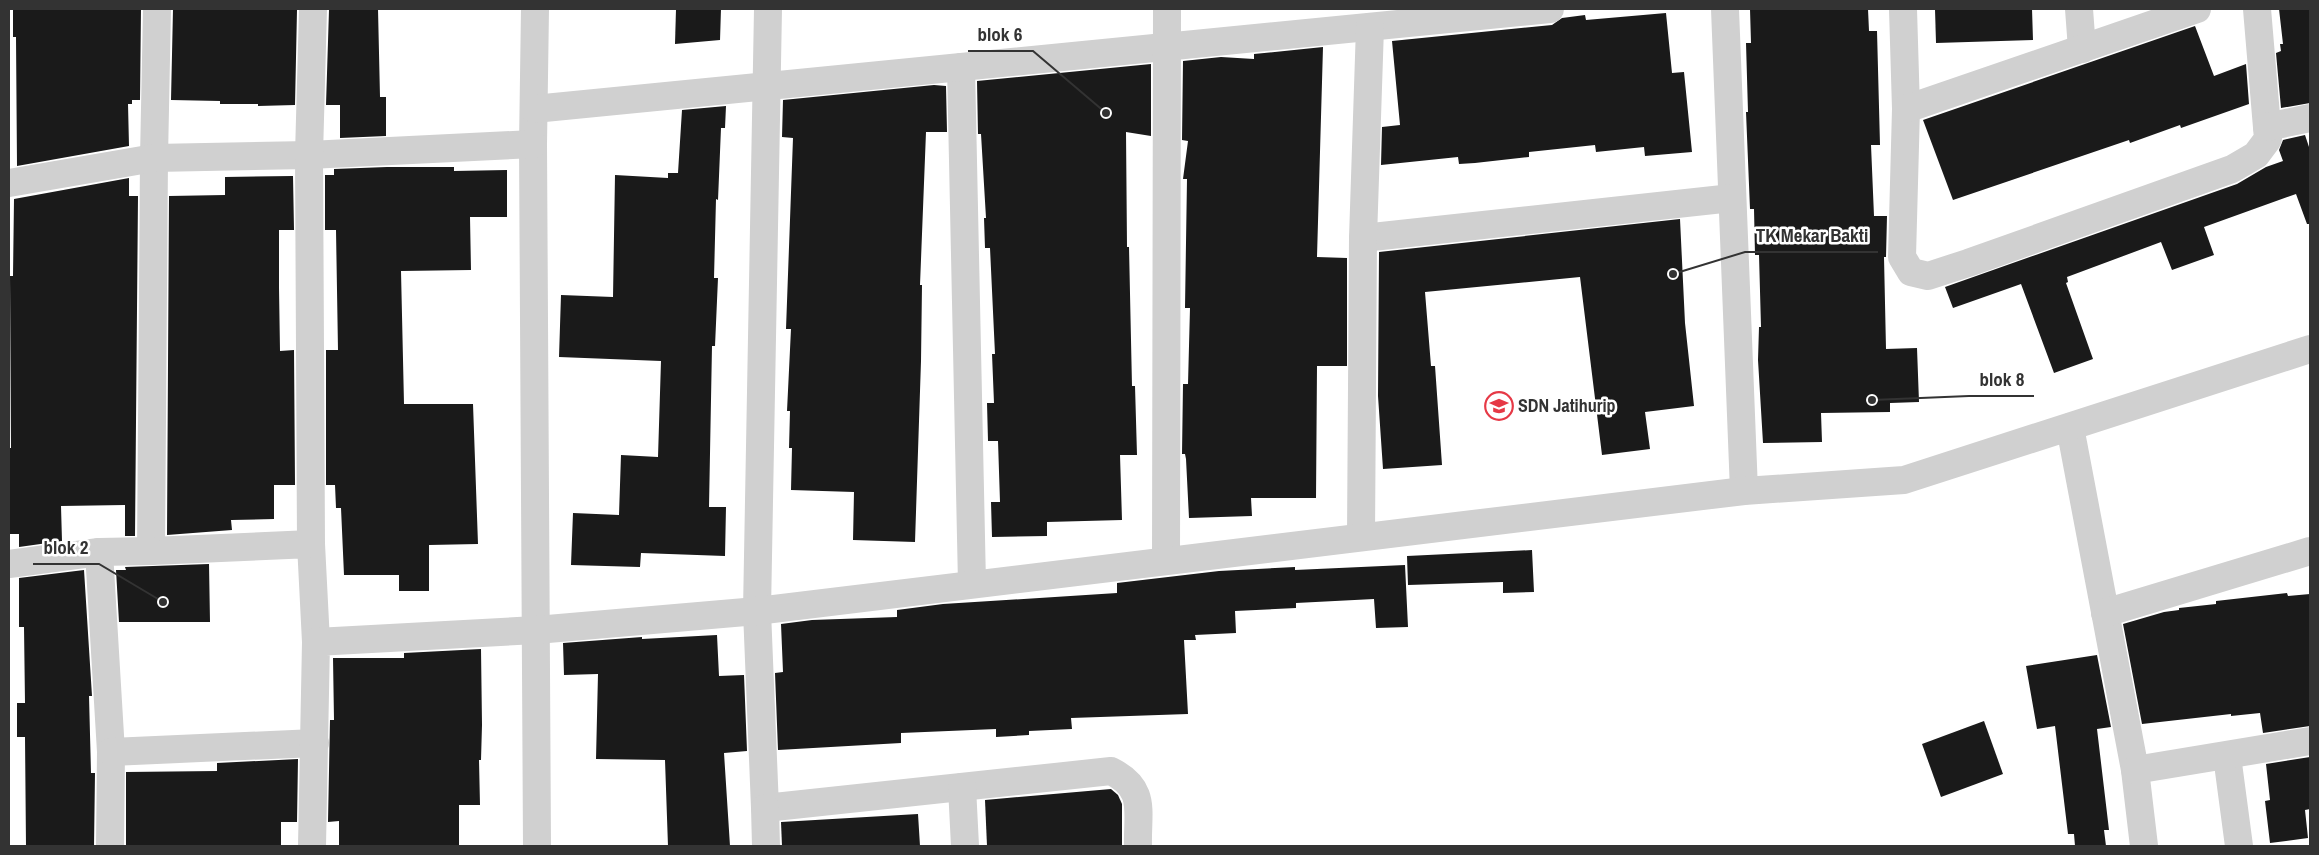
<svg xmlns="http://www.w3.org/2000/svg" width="2319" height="855" font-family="'Archivo Narrow',sans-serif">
  <rect width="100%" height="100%" fill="#fff"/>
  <g fill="#1a1a1a">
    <path d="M13,9H141L140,100H132V104H128L129,146L17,166L16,37H13Z"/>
    <path d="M173,9L297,10L295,105L258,106V104H220V101L171,100Z"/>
    <path d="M378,9L380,97H386V136L340,138V105H326L329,10Z"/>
    <path d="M676,9H721L720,40L675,44Z"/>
    <path d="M1750,9H1868L1869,31H1877L1880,145H1871L1874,216H1887L1886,257H1884L1886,349L1917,348L1919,402L1890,403V412L1821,413L1822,442L1763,443L1758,360L1759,327H1761L1759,255H1755L1754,209H1750L1746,112H1748L1746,43H1751Z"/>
    <path d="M1935,9H2032L2033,40L1936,43Z"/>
    <path d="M2279,9H2310V103L2281,108L2276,53L2281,51L2280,44H2283Z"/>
    <path d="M1666,13L1672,73L1684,72L1692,152L1645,156L1644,147L1596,152L1595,145L1529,152V157L1475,163L1459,164L1458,157L1381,165L1382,127L1400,125L1392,41L1552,25L1562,18L1585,15L1586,20Z"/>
    <path d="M2195,26L2214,76L2246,64L2249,104L2181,128L2180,125L2130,143L2129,140L1953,200L1923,120Z"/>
    <path d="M1323,47L1317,257L1347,258V366H1317L1316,498H1251L1252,516L1189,518L1186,459L1185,454H1182L1183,384H1188L1190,308H1185L1187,179H1183L1188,141L1182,140L1183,61L1221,57L1254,59V54Z"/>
    <path d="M1151,64V136L1126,132L1127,247H1129L1132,386H1135L1137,455H1120L1122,520L1047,522V536L992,537L991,502H1000L998,441H988L987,403H994L992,354H995L990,248H985L984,218H986L981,134H978L977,81Z"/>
    <path d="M934,85L946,86L947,132H926L920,285H922L921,361L915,542L853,540L854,492L791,490L792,448H789L790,411H787L791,329H786L793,138L782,137L783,100Z"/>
    <path d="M726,106L725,128H721L718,200L716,199L714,278H718L715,346H712L709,507H726L725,556L641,553L640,567L571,565L573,513L619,515L621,455L658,457L661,361L559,357L561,295L613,297L615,175L668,178V173H678L682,110Z"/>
    <path d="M2305,135L2310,150V224H2307L2296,194L2204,227L2214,255L2172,270L2161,242L2067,277L2068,282L2066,283L2093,359L2054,373L2021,284L1953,308L1945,287L2237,184L2266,167L2283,161L2279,150L2283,140Z"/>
    <path d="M387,167H454V171L507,170V217H470L471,270L401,271L404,404H473L478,544L429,545V591H399V575H344L341,508H336L335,485H326V350H338L336,230H325V175H334V169Z"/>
    <path d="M293,176L294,230H279V288L280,351L294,350L295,485H274V519L231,520L232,530L167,535L169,196L225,195V177Z"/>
    <path d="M129,178V196H138L135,536H125V505L61,506L62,541L19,547V534H9V448H11L10,276H13L14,199Z"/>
    <path d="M1680,219L1685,323L1694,406L1645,412L1650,449L1602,455L1580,277L1425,292L1431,366H1435L1442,465L1383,469L1378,396L1379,252Z"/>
    <path d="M1532,550L1534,592L1503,593V582L1408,585L1407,556Z"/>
    <path d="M209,564L210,622H119L116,570H126L125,567Z"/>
    <path d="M1405,565L1408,627L1376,628L1374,599L1296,603V608L1235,611L1236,633L1195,635L1196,640H1184L1188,714L1071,718L1072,729L1029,731V735L996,737V729L901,733V743L778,750L775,673L783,672L781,624L812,620L897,617V610L943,604L1117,593V583L1219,571L1295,567V570Z"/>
    <path d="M84,570L92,696H89L91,773H95L94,846H26L25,737H17V703H25L24,627H19V578Z"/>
    <path d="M2287,593L2288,596L2310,594V726L2263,733L2260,713L2231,716V714L2142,724L2123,624L2164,612L2179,610V608L2216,604V601Z"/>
    <path d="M717,635L719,676L744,675L747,751L724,753L730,846H668L665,760L596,759L598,674L564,675L563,643L642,637V639Z"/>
    <path d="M481,649L482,725L481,760H479L480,805H459V846H339V821L328,822L330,720H334L333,658H404V653Z"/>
    <path d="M2097,655L2111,727L2097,729L2109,830H2104L2106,846H2075L2074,834H2068L2055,726L2037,729L2026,666Z"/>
    <path d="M1984,721L2003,774L1941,797L1922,744Z"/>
    <path d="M2310,757V809L2305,810L2308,838L2270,843L2265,801L2270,800L2266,764Z"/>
    <path d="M298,759L297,822H281V846H126V772L217,771V763Z"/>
    <path d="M1111,789L1118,795L1122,804V846H987L985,800Z"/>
    <path d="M918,814L920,846H782L781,822Z"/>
  </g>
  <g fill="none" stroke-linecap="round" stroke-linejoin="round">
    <g stroke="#d0d0d0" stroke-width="28">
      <path d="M157,9L154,158L151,551L311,544L316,642"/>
      <path d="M535,9L533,144L537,846"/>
      <path d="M768,9L757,611L765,808L1111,771C1147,789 1137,811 1138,846"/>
      <path d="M1725,9L1744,491"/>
      <path d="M1903,9L1906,109L1902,257L1911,272L1928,276L1968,263L2232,169L2256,155L2268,139L2257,9"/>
      <path d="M2079,9L2082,49"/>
      <path d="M961,67L972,584"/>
      <path d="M534,109L1550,9"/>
      <path d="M1906,109L2197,9"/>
      <path d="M2267,127L2310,118"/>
      <path d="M9,183L154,158L309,155L533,144"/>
      <path d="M1363,238L1732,198"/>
      <path d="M2070,427L2135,770L2144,846"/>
      <path d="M1361,536L1363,238L1370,27"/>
      <path d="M311,544L309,155L313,9"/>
      <path d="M99,552L111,752L110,846"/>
      <path d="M1166,560L1167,9"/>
      <path d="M9,564L99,552L151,551"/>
      <path d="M2105,613L2310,551"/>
      <path d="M111,752L315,743"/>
      <path d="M2227,756L2239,846"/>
      <path d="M2135,770L2310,741"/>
      <path d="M962,787L965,846"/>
      <path d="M765,808L766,846"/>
      <path d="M312,846L316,642L536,630L757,611L1744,491L1904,480L2310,349"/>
    </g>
  </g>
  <defs>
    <symbol id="school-ring" viewBox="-11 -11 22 22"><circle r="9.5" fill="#fff" stroke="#e63946" stroke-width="1.5"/><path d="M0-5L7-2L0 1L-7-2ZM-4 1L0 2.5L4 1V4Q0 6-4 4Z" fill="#e63946"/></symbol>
  </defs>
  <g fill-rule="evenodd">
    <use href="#school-ring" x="1483" y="390" width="32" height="32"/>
  </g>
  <g text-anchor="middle" stroke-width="5" stroke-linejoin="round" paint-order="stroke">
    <g font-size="18" font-weight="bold" fill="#333" stroke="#fff" text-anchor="start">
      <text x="1518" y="412">SDN Jatihurip</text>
    </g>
  </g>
  <path fill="none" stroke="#333" stroke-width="2" d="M1106 113L1033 51H968M1673 274L1745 252H1878M1872 400L1969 396H2034M163 602L99 564H33"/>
  <g fill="#333" stroke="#fff" stroke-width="2">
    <circle cx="1106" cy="113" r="5"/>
    <circle cx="1673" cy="274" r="5"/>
    <circle cx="1872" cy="400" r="5"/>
    <circle cx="163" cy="602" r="5"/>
  </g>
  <g font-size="19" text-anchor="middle" font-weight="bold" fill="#333" stroke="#fff" stroke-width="5" stroke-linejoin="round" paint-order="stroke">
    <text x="1000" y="41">blok 6</text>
    <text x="1812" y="242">TK Mekar Bakti</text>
    <text x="2002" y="386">blok 8</text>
    <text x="66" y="554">blok 2</text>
  </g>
  <rect width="2319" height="855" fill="none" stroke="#333333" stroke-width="20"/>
</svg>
